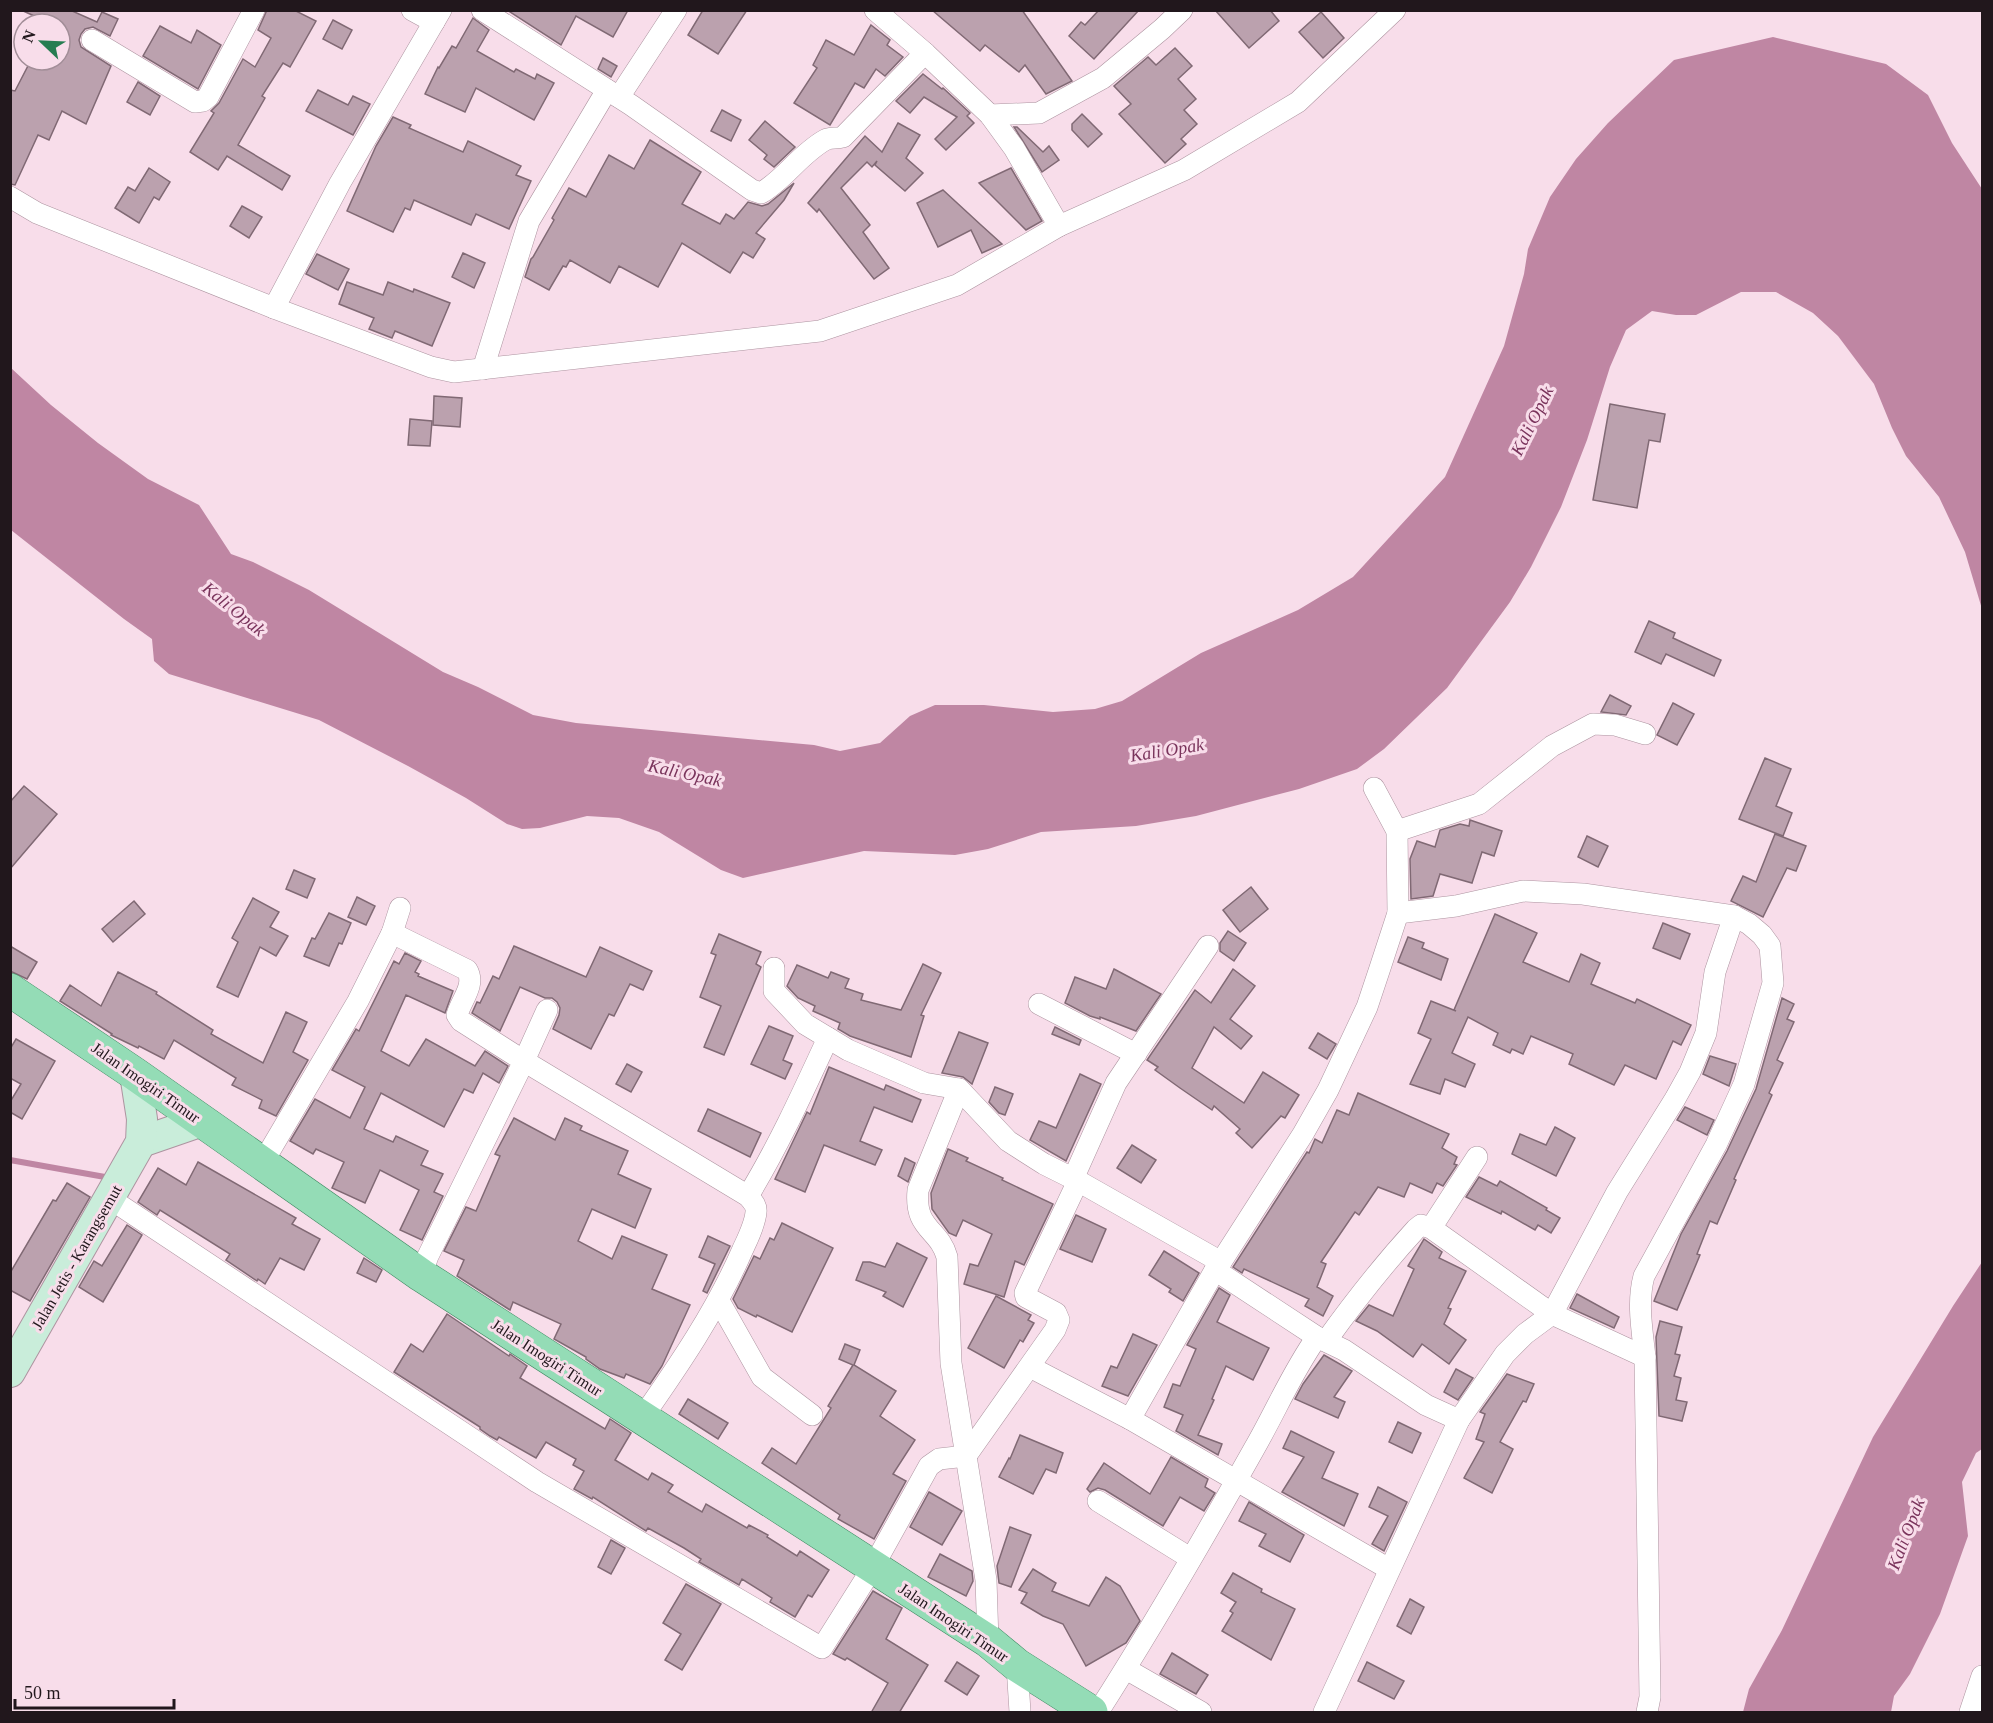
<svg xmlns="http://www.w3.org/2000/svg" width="1993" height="1723" font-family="'Times New Roman',serif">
  <rect width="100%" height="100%" fill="#f8ddea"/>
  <g fill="#bf86a3">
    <path d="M1773,37L1886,64L1928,95L1952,143L1982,189V609L1965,552L1939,497L1906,456L1892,428L1874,384L1838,336L1813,313L1776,292H1741L1696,315H1676L1652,311L1626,330L1610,367L1587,440L1561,507L1531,567L1510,602L1447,688L1384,749L1357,769L1299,789L1196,816L1136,826L1041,832L988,849L955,855L864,851L743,878L721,870L659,832L619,818L587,816L540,828L522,829L507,824L466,798L408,766L319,720L169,674L154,661L152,639L124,619L11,530V368L51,405L98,443L148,479L199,505L231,554L253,562L309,590L443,672L478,687L533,715L576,723L814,745L840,751L880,743L910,716L935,705H984L1053,712L1095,709L1122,701L1201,653L1298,610L1353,577L1445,477L1504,346L1524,274L1528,249L1550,197L1576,159L1608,123L1674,60Z"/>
    <path d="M1982,1262V1449L1976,1453L1962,1482L1968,1536L1940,1614L1910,1674L1894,1696L1891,1712H1743L1749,1689L1782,1630L1873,1437L1953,1306Z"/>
  </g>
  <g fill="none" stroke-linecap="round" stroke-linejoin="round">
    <path stroke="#bf86a3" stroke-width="6" d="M10,1160L105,1177"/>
  </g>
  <g fill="#bba1ae" stroke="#806974" stroke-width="1.5">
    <path d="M21,10H70L97,22L102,12L118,19L110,36L93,27L85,29L81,34L79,40L81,47L111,66L86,124L62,111L49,140L38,135L15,185L10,184V90L15,91L31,60H60V38L64,29L60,28V24H52Z"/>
    <path d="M267,10H294L316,21L290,67L283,63L262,96L265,98L238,145L290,176L282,190L227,156L218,170L190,152L214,113L211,111L219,103L243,59L255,67L271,38L258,30Z"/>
    <path d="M507,10H628L613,37L576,16L561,45Z"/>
    <path d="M703,10H747L718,54L688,35Z"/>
    <path d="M932,10H1022L1072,81L1046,94L1025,65L1019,72L985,45L980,51Z"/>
    <path d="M1099,10H1139L1094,59L1069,36L1081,22L1085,25Z"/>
    <path d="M1215,10H1270L1279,21L1249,48Z"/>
    <path d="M1321,12L1344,38L1323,58L1299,32Z"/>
    <path d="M473,18L489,30L477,51L514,72L516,69L535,79L537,74L554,83L534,120L476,88L465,112L425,94L438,67L439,68L452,46L456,48Z"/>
    <path d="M333,20L352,30L342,49L323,39Z"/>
    <path d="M871,25L890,40L887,45L903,57L885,76L876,69L864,88L855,83L830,125L794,103L817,68L813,65L826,40L854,55Z"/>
    <path d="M160,26L191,43L197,30L221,45L198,89L143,56Z"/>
    <path d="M1175,48L1192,66L1178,79L1196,99L1184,110L1197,124L1181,139L1186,144L1165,163L1119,114L1131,104L1114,86L1148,57L1156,65Z"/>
    <path d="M603,58L617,66L611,77L598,69Z"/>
    <path d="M923,74L942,89L943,88L970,113L967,116L974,123L946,150L935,139L957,117L924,97L910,113L896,101Z"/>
    <path d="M138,82L160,96L150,115L127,102Z"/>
    <path d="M318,90L348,105L353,96L370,104L353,135L306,111Z"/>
    <path d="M722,110L741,120L731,141L711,131Z"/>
    <path d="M1082,114L1102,134L1088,147L1072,130V124Z"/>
    <path d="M393,117L411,125L409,128L463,152L468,141L521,166L516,175L531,181L509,229L476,214L471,225L414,200L410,210L405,208L393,232L347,211L376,146Z"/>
    <path d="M765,121L795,147L774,167L764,159L767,155L749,140Z"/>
    <path d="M898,123L920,135L906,158L923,173L905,191L875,165L877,161L872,167L867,162L841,188L870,225L863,232L889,268L874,279L819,209L817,212L808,203L865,136L882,152Z"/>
    <path d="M1014,127H1017L1043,152L1049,146L1059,160L1042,172Z"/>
    <path d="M650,140L701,172L682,204L720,224L726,214L734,219L748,202L762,206L768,204L794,183L784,200L756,233L765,239L753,258L743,252L730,273L682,243L658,287L619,266L610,283L570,260L566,267L563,266L549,290L525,277L531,259L533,257L554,220L552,218L569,188L586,197L609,155L634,169Z"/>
    <path d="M149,168L170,182L159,200L154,197L139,223L115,208L128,187L135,191Z"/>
    <path d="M1011,168L1042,221L1026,230L979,183Z"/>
    <path d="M943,190L981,225L1002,244L982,253L971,230L938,247L917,203Z"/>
    <path d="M242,206L262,217L249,238L230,226Z"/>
    <path d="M463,253L485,263L474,288L452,277Z"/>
    <path d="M317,254L349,269L338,290L306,274Z"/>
    <path d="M347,282L383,295L388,282L413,292L414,289L450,303L432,346L395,331L392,338L369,329L374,318L339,304Z"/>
    <path d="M434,396L462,398L460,427L433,425Z"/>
    <path d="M1610,404L1665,414L1660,442L1649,440L1637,508L1593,500Z"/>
    <path d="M410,419L432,421L430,446L408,445Z"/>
    <path d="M1649,621L1675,633L1673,638L1721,660L1714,676L1666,654L1661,664L1635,652Z"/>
    <path d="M1610,695L1631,706L1626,715L1601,712Z"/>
    <path d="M1673,703L1694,714L1677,745L1657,735Z"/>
    <path d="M1765,758L1791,769L1776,806L1792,813L1783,836L1739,819Z"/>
    <path d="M24,786L57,814L10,869V802Z"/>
    <path d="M1470,820L1502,831L1494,856L1482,852L1472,883L1440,874L1433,896L1411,899L1410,859L1417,841L1435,847L1440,830L1460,824L1469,826Z"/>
    <path d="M1775,834L1806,846L1796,871L1787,868L1763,917L1731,901L1743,876L1756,882Z"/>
    <path d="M1587,836L1608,846L1598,867L1578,857Z"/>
    <path d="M294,870L315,879L307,898L286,889Z"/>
    <path d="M1251,887L1268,909L1240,932L1223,910Z"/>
    <path d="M357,897L375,906L366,925L348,917Z"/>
    <path d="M253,898L279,912L270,927L288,936L276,956L260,947L238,997L217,987L238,942L232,938Z"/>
    <path d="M134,901L145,914L113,942L102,929Z"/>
    <path d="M329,913L351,923L342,944L339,943L329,966L304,956L312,938L315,939Z"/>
    <path d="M1495,914L1537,933L1523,962L1569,982L1581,954L1600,963L1591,984L1635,1003L1637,999L1691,1025L1681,1045L1673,1041L1656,1079L1625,1065L1614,1085L1569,1064L1573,1054L1531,1036L1523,1054L1512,1049L1510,1053L1493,1045L1498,1033L1468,1017L1452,1053L1475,1064L1465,1087L1445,1079L1440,1094L1410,1084L1431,1039L1418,1033L1431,1001L1456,1011L1454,1010Z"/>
    <path d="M1663,923L1690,934L1680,959L1653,948Z"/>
    <path d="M1228,931L1246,943L1234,961L1220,951V943Z"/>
    <path d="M719,934L761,952L756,964L761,967L724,1055L704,1047L721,1006L700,997L716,955L711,953Z"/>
    <path d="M1408,937L1424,943L1422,948L1448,959L1441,980L1398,962Z"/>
    <path d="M10,946L37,962L27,979L10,971Z"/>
    <path d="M514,946L586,977L600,947L652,971L643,990L630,984L614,1016L609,1014L591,1049L553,1029L559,1015L560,1008L557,1002L552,998H545L520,987L500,1031L472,1013L477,1002L480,1003L493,976L499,979Z"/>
    <path d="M405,953L421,961L415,972L419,974L418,976L453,991L445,1013L406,995L381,1051L409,1066L426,1039L475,1066L485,1051L508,1066L499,1083L483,1073L473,1093L464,1089L444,1127L381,1093L364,1129L393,1142L396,1136L428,1151L421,1165L443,1174L434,1192L443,1196L422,1240L400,1230L419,1190L380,1170L365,1203L332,1188L344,1162L316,1149L313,1154L290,1141L315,1099L350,1118L365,1087L332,1070L356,1029L359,1031L394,961L399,964Z"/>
    <path d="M923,964L941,973L921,1015L924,1016L911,1057L850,1036L838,1029L840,1023L813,1011L815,1006L798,998L787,986L797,965L828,978L831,972L849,979L845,988L863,994L861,1000L901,1010Z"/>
    <path d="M1114,969L1161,994L1136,1031L1100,1017V1019L1090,1016L1065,1003L1075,977L1106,989Z"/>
    <path d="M1233,969L1255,986L1230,1019L1252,1036L1241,1049L1214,1027L1192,1068L1244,1103L1263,1072L1299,1095L1285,1118L1281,1116L1252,1148L1236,1133L1240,1129L1214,1106L1212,1110L1180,1088L1155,1070L1158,1067L1147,1060L1195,990L1211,1003Z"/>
    <path d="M118,972L157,992L156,994L213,1030L211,1034L263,1063L286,1012L307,1022L293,1052L308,1060L276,1116L259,1108L262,1100L232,1085L236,1078L174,1040L164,1059L139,1046L138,1048L111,1035L112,1034L60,1001L70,985L101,1006Z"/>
    <path d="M1782,998L1794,1004L1787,1019L1794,1022L1777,1060L1783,1063L1769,1093L1772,1095L1734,1179L1736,1180L1717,1224L1710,1221L1697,1254L1700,1255L1677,1310L1654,1301L1681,1234L1727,1151L1756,1089Z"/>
    <path d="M769,1026L793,1036L783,1060L792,1064L785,1079L751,1064Z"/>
    <path d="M1055,1027L1081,1040L1079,1045L1052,1034Z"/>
    <path d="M959,1032L988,1043L972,1084L963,1077L942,1073Z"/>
    <path d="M1318,1033L1336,1044L1327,1059L1309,1048Z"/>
    <path d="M16,1039L55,1061L22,1119L10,1112V1102L21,1084L10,1078V1049Z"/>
    <path d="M1710,1056L1736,1064L1729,1086L1703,1074Z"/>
    <path d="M627,1064L642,1072L631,1092L616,1084Z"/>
    <path d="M829,1067L884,1090L886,1085L921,1100L912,1122L874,1107L860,1141L882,1150L875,1165L824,1145L805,1192L775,1179L807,1112L810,1114Z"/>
    <path d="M1080,1074L1101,1084L1066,1161L1030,1140L1039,1121L1056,1128Z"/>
    <path d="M995,1087L1013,1094L1005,1115L999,1113L989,1102Z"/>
    <path d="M1358,1093L1449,1134L1442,1148L1457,1157L1454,1164L1457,1165L1443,1186L1437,1183L1432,1193L1410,1183L1404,1197L1378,1187L1359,1215L1355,1212L1321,1262L1326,1264L1317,1287L1333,1296L1323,1316L1305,1306L1309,1299L1244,1269L1242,1273L1233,1267L1307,1152L1309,1153L1315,1139L1322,1143L1337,1110L1349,1115Z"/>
    <path d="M1685,1107L1714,1120L1707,1135L1677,1120Z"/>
    <path d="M708,1109L761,1133L750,1157L698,1131Z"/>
    <path d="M514,1118L555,1140L565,1118L582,1126L580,1130L628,1151L618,1174L651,1189L635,1228L592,1209L578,1241L612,1259L622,1236L667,1255L652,1289L690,1305L662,1366L650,1384L626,1374L624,1378L600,1369L586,1359V1357L554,1339L561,1324L513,1302L510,1310L457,1276L464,1260L444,1251L466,1207L476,1211L500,1156L495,1154Z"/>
    <path d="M1555,1127L1575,1138L1556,1176L1512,1154L1520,1134L1546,1145Z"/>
    <path d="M1132,1145L1156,1160L1141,1183L1117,1168Z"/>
    <path d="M948,1149L968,1158L966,1161L1003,1178L1002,1180L1053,1204L1024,1265L1015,1261L1004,1297L964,1284L970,1264L978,1266L992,1234L963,1220L956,1236L949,1233L932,1209L931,1193Z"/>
    <path d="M905,1158L915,1163L908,1182L898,1176Z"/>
    <path d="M198,1162L296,1218L292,1224L320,1239L304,1270L280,1258L265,1284L258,1279L257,1281L226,1260L230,1254L160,1210L157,1215L138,1202L158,1168L186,1185Z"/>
    <path d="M1479,1177L1497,1186L1500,1181L1547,1208L1546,1210L1560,1218L1551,1233L1538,1225L1535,1230L1502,1211L1501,1214L1466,1197Z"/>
    <path d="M67,1183L90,1197L30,1301L10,1290V1273L53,1200L56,1201Z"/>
    <path d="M1076,1215L1106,1229L1092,1262L1060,1249Z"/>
    <path d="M782,1223L833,1248L792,1332L757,1315L756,1317L738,1308L733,1299L754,1256L760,1259L770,1238L774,1240Z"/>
    <path d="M127,1225L142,1235L103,1302L79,1287L94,1261L102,1266Z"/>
    <path d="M708,1236L730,1246L707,1293L703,1291L715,1264L699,1257Z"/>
    <path d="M1424,1239L1442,1252L1439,1258L1466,1271L1448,1308L1451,1309L1444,1324L1466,1340L1449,1364L1422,1344L1413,1357L1377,1331L1356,1321L1369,1305L1393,1316L1414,1269L1408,1266Z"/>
    <path d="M897,1243L927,1258L903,1307L883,1296L886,1292L856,1280L863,1262H870L885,1267Z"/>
    <path d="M1164,1251L1199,1273L1183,1301L1169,1292L1171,1289L1149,1275Z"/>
    <path d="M364,1258L382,1270L376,1282L357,1273Z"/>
    <path d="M1219,1288L1230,1295L1217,1322L1269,1348L1253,1380L1226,1366L1212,1399L1214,1400L1198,1435L1222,1444L1218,1455L1176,1431L1183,1415L1164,1407L1173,1384L1180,1386L1196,1349L1187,1345Z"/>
    <path d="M1577,1294L1619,1317L1614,1328L1570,1308Z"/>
    <path d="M996,1296L1031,1315L1028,1320L1034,1323L1023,1342L1020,1340L1004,1368L968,1348Z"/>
    <path d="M447,1314L509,1356L510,1354L527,1366L520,1378L605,1429L610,1419L631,1433L615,1460L648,1480L652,1473L673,1485L668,1492L702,1512L706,1504L747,1528L749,1525L768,1535L767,1537L797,1556L800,1551L829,1570L812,1597L808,1595L795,1617L770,1602L772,1598L742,1579L739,1585L699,1562L701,1559L684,1548L648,1528L646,1531L593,1497L592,1499L574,1489L584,1471L573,1465L576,1459L546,1442L536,1458L499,1437L497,1440L490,1436L480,1429V1427L394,1372L411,1344L423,1352Z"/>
    <path d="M1660,1321L1682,1327L1675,1354L1680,1355L1674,1376L1681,1378L1676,1400L1687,1402L1682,1421L1659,1416L1656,1337Z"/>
    <path d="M1133,1334L1157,1345L1128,1396L1102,1386L1111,1366L1117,1368Z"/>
    <path d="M845,1344L860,1350L854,1365L896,1391L880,1416L915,1440L893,1474L906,1481L874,1539L838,1519L840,1515L762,1463L772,1448L796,1464L831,1408L828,1406L853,1365L839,1359Z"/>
    <path d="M1324,1355L1352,1371L1334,1397L1345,1402L1338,1418L1295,1399L1303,1384Z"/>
    <path d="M1456,1369L1473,1378L1458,1400L1444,1392Z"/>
    <path d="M1507,1374L1534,1384L1526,1402L1523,1401L1500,1442L1513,1449L1492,1493L1464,1478L1484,1442L1476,1439L1485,1414L1480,1412Z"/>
    <path d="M688,1399L728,1423L718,1439L679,1414Z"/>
    <path d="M1398,1422L1421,1433L1412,1453L1389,1442Z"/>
    <path d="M1291,1431L1334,1452L1322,1478L1358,1494L1344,1526L1282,1492L1304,1457L1283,1448Z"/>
    <path d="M1020,1435L1063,1453L1056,1473L1046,1469L1033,1494L999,1477L1009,1458L1010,1459Z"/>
    <path d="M1171,1457L1208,1479L1205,1487L1215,1493L1204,1511L1180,1497L1163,1526L1105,1490L1098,1488L1090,1492L1087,1489L1104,1463L1150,1494Z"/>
    <path d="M1378,1487L1407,1502L1384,1551L1372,1544L1388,1516L1369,1507Z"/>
    <path d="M929,1492L962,1511L942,1545L910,1527Z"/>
    <path d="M1249,1502L1304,1535L1290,1562L1259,1546L1266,1534L1239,1521Z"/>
    <path d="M1010,1527L1031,1535L1011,1587L999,1583L997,1566Z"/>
    <path d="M611,1540L625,1548L611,1574L598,1567Z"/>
    <path d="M940,1554L972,1571L973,1581L966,1596L928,1577Z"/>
    <path d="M1033,1569L1056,1583L1052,1591L1089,1606L1106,1577L1120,1586L1140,1621L1126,1643L1086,1666L1063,1624L1043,1616L1021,1603L1027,1593L1019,1590Z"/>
    <path d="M1233,1573L1262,1589L1261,1592L1295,1609L1271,1660L1222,1631L1233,1613L1230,1611L1236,1602L1221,1593Z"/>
    <path d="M686,1584L721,1604L682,1670L665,1660L681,1634L663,1623Z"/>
    <path d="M873,1591L902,1608L886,1639L928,1665L899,1713H871L888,1683L847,1658L845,1660L833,1654Z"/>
    <path d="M1410,1599L1424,1607L1411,1634L1397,1626Z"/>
    <path d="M1172,1653L1208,1675L1196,1694L1160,1674Z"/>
    <path d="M957,1662L979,1676L967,1695L945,1681Z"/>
    <path d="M1367,1662L1404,1681L1394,1699L1358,1681Z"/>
  </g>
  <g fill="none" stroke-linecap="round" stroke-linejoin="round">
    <defs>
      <g id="minor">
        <path d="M412,10L434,22"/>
        <path d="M482,10L631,105L752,190L761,193C785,179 800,154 825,140C831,137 836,139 843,137L925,53"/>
        <path d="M875,10L925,53L990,115L1014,148L1059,226"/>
        <path d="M92,40L195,102L203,101L208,97L254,10"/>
        <path d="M619,97L676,10"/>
        <path d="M990,115L1039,113L1103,78L1162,29L1182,10"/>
        <path d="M10,197L37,213L274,308L431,367L454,372L820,331L957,285L1059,226L1184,170L1298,102L1395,10"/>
        <path d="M274,308L340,183L441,10"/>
        <path d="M483,369L529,221L607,90"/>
        <path d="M1397,831L1479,804L1552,746L1593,724L1615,725L1645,734"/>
        <path d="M1398,913L1456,906L1523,891L1583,894L1734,916"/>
        <path d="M392,933L467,970C476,985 461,1000 457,1015L461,1021L524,1061L428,1256L421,1275"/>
        <path d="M1039,1004L1136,1054"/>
        <path d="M547,1010L524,1061L748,1196C752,1201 757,1205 756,1212C755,1225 747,1240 742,1251C716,1311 679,1365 642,1418"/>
        <path d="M959,1089L918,1190C914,1230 939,1228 947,1257L951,1363L986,1580L988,1641"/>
        <path d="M262,1164L358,1001L392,933L400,908"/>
        <path d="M1073,1179L1116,1083L1208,946"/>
        <path d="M1078,1181L1221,1262L1215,1270L1317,1337L1344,1350L1426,1405L1459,1420L1505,1354L1525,1334L1552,1314L1617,1192L1675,1099L1690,1072L1706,1033L1715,972L1734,916L1749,924L1762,935L1770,946L1773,983L1744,1084L1716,1145L1644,1276C1637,1302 1642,1329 1645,1357L1650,1697L1647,1712"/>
        <path d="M748,1196C779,1145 803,1092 828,1038"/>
        <path d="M109,1198L537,1482L822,1648L873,1567L929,1466L939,1459L966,1456L1055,1330L1059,1320L1056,1313L1026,1297L1025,1293L1078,1181L1044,1164L1008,1141L959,1089L924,1083L848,1050L805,1024L774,991V968"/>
        <path d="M1431,1228L1477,1157"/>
        <path d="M1221,1262L1303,1134L1328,1090L1367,1007L1380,968L1398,913L1397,831L1374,788"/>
        <path d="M719,1301L762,1377L812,1415"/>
        <path d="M1326,1341C1354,1302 1383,1265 1416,1229L1421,1225L1431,1228L1552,1314L1645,1357"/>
        <path d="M1030,1367L1130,1419L1389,1569"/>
        <path d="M1130,1419L1215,1270"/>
        <path d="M1098,1501L1190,1558"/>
        <path d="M1017,1665L1020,1712"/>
        <path d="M1126,1669L1201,1712"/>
        <path d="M1098,1712C1153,1626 1204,1538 1254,1449C1276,1411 1292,1372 1317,1337"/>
        <path d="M1324,1712L1459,1420"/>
        <path d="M1970,1712L1982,1676"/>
      </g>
      <g id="secondary">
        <path d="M141,1142L202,1121"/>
        <path d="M10,1372L141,1142L142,1119L135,1074"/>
      </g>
      <path id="primary" d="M10,990L135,1074L421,1275L988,1641L1017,1665L1091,1712"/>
    </defs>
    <use href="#minor" stroke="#ad94a0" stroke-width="22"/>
    <use href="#secondary" stroke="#ad94a0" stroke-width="32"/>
    <use href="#primary" stroke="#3d8760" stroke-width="34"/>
    <use href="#minor" stroke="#fff" stroke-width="21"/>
    <use href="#secondary" stroke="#c9edda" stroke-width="30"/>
    <use href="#primary" stroke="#94dcb6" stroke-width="33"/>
  </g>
  <g text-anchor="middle" stroke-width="6" stroke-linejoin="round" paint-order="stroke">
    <g font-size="16" fill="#21171c" stroke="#f8ddea">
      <text transform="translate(146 1082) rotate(35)" y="6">Jalan Imogiri Timur</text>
      <text transform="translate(76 1257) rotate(-60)" y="6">Jalan Jetis - Karangsemut</text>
      <text transform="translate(547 1357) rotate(33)" y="6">Jalan Imogiri Timur</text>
      <text transform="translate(954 1622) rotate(34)" y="6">Jalan Imogiri Timur</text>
    </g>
    <g font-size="18" font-style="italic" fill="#7a345c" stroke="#f8ddea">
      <text transform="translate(1532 421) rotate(-64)" y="6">Kali Opak</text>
      <text transform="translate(234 609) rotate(39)" y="6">Kali Opak</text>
      <text transform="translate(1167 750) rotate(-9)" y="6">Kali Opak</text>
      <text transform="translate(685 773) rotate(12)" y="6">Kali Opak</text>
      <text transform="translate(1906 1534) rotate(-69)" y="6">Kali Opak</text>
    </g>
  </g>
  <rect width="1993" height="1723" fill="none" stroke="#21171c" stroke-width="24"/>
  <g transform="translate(42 42) rotate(293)"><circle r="28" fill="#f8ddea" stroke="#a28e98" stroke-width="1.5"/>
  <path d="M0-4.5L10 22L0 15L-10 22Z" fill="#267d51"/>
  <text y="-9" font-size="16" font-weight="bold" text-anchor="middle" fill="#21171c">N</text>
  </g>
  <path d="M15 1699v9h159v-9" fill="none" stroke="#21171c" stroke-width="3"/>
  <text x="24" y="1699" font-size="18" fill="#21171c" stroke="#f8ddea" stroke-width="4.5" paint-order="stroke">50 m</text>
</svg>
